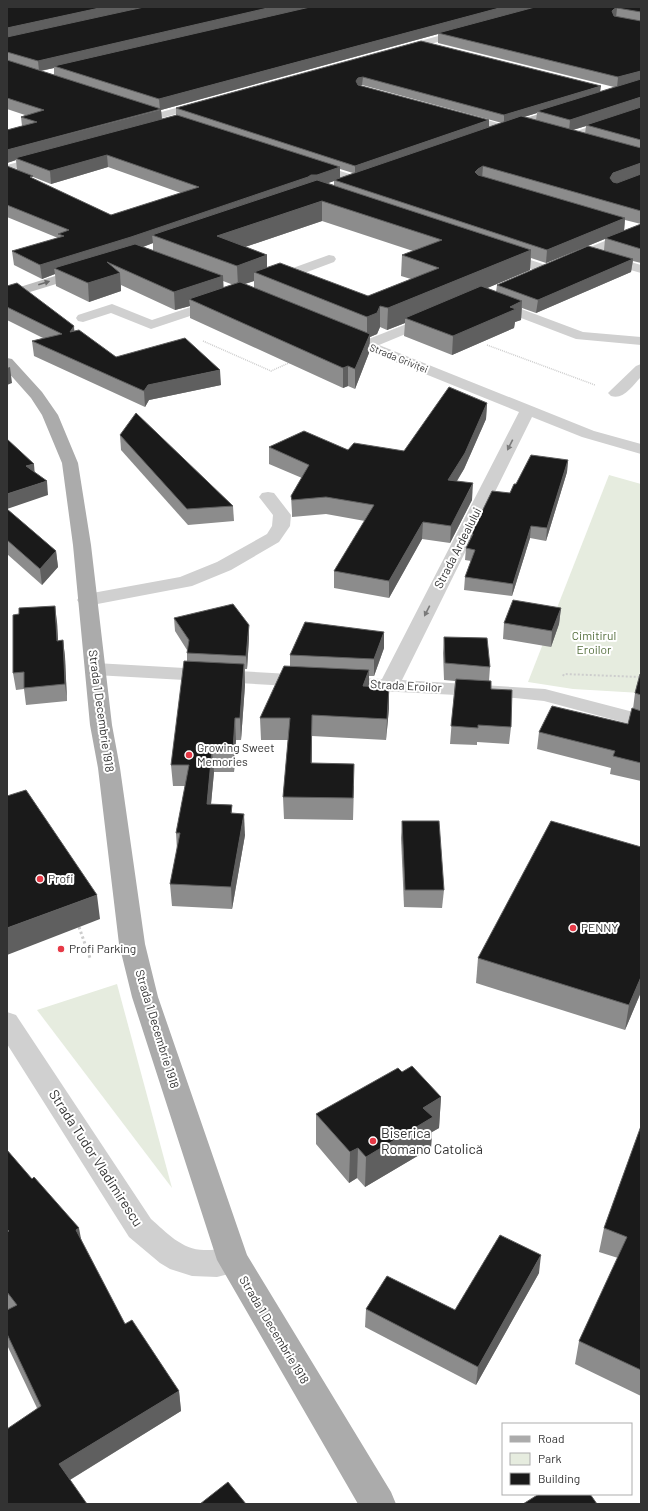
<svg xmlns="http://www.w3.org/2000/svg" width="648" height="1511" font-family="Barlow,sans-serif">
  <rect width="100%" height="100%" fill="#fff"/>
  <g fill="#e6ecdf">
    <path d="M609,475L641,484V693L573,689L528,682Z"/>
    <path d="M117,984L172,1188L37,1010Z"/>
  </g>
  <g fill="none" stroke-linecap="round" stroke-linejoin="round">
    <g stroke="#cdcdcd" stroke-width="1.5" stroke-dasharray="1 1" stroke-linecap="butt">
      <path d="M203,341L271,371L291,362"/>
      <path d="M487,345L595,385"/>
    </g>
    <path stroke="#cdcdcd" stroke-width="2" stroke-dasharray="2 2" stroke-linecap="butt" d="M563,676L564,674L641,677"/>
    <path stroke="#cdcdcd" stroke-width="3" stroke-dasharray="2.5 2.5" stroke-linecap="butt" d="M79,927L90,958"/>
    <g fill="#d0d0d0" fill-rule="evenodd">
      <path d="M467,28L470,29L472,31L470,33L398,53L393,50L395,48Z"/>
      <path d="M205,100L209,101L210,103L209,105L158,119L153,116L154,114Z"/>
      <path d="M641,109V116L573,139L569,140L564,137L565,135Z"/>
      <path d="M460,112L508,126L509,128L504,131L456,117L455,115L456,113Z"/>
      <path d="M45,155L49,156L51,158L49,160L7,171V165Z"/>
      <path d="M312,162L359,177L361,179L359,181L355,182L308,167L306,165L308,163Z"/>
      <path d="M641,226V235L576,263H566L564,260L566,257Z"/>
      <path d="M503,251L552,267L554,270L552,273L547,274L498,258L496,255L498,252Z"/>
      <path d="M604,254L641,265V273L599,261L597,258L599,255Z"/>
      <path d="M329,255L334,256L336,259L334,262L275,284H265L263,281L265,278Z"/>
      <path d="M218,298L223,299L225,302L223,305L151,329L111,313L83,322L78,321L76,318L78,315L112,304L152,320Z"/>
      <path d="M492,298L583,332L641,337V345L576,339L487,305L485,302L487,299Z"/>
      <path d="M432,314L437,315L439,318L437,321L379,345L594,431L641,444V454L582,437L532,417L402,680L545,689L641,714V727L544,701L515,698L340,689L333,687L330,683L333,679L340,677L382,679L519,412L336,338L334,335L336,332L341,331L346,332L366,340Z"/>
      <path d="M641,364V377C632,386 624,400 611,396L608,393L611,390L636,366Z"/>
      <path d="M268,492L274,493L291,515L290,526L279,542L231,570L192,586L87,606L80,604L77,600L80,596L87,594L180,577L217,562L267,534L272,526L273,515L259,497L262,493Z"/>
      <path d="M95,663L308,675L315,677L318,681L315,685L308,687L95,675L88,673L85,669L88,665Z"/>
      <path d="M7,1012L16,1015L151,1219C166,1232 182,1250 204,1250C221,1251 227,1244 244,1250L249,1260L244,1270L217,1277L192,1276L170,1269L160,1263L129,1237L7,1044Z"/>
    </g>
    <g fill="#bdbdbd" fill-rule="evenodd">
      <path d="M566,106L570,107L571,109L570,111L503,131L498,128L499,126Z"/>
      <path d="M84,267L89,268L91,271L89,274L7,299V291Z"/>
    </g>
    <path fill="#ababab" fill-rule="evenodd" d="M7,358L12,359L42,392L58,415L78,463L91,545L112,725L120,768L145,944L158,997L247,1255L391,1492L396,1504H358L217,1260L132,997L119,944L98,768L90,725L73,545L62,463L42,415L31,398L7,371Z"/>
  </g>
  <g fill="#8c8c8c" fill-rule="evenodd">
    <path d="M7,7H641V263L633,261L631,272L536,313L522,308L521,320L515,322L514,328L452,355L404,336L405,323L387,330L380,327L377,334L370,337L369,353L355,389L348,386L343,388L190,318V306L175,310L121,285V291L89,302L56,286L55,274L42,279L14,265L12,251L58,238L7,217V166L17,170L16,160L7,163V130L22,126L21,117L25,115L7,109ZM438,34V43L614,87L601,92L421,41L176,108V115L162,119L161,110ZM54,68V75L41,71ZM359,85H362L502,123L489,127ZM537,113L536,120L524,117ZM586,126L585,134L573,130ZM108,167L181,193L111,215L33,179L28,175L51,184ZM340,169L353,173L340,178ZM334,181V185L328,183ZM625,220L641,224L624,231ZM322,221L413,251L402,255L401,276L411,279L368,296L267,268L245,247ZM605,239L604,250L497,285L496,292L487,288L530,270L531,258L546,263ZM153,243V250L143,247ZM223,281L231,284L233,285L223,288ZM254,281V288L245,284Z"/>
    <path d="M7,282V286L74,326V331L116,357L221,385L149,400L145,407L34,356L32,341L43,338L7,320Z"/>
    <path d="M487,403L486,419L464,469L457,481L472,500L450,543L422,539L389,598L334,588V571L365,521L326,514L292,517V513L291,496L302,478L269,464V447L404,451Z"/>
    <path d="M120,435L233,506L234,521L188,525L121,450Z"/>
    <path d="M568,460L567,472L546,541L530,538L512,596L464,590L465,577L471,561L465,560L466,548L470,539L471,534L510,493L516,484Z"/>
    <path d="M7,509L56,551L58,567L42,585L7,554Z"/>
    <path d="M561,608L559,624L551,647L503,639L504,623Z"/>
    <path d="M174,618L249,638L247,669H245V685L241,740H236L234,772H214L211,804L232,805V813L245,835L232,909L172,906L170,884L177,850L176,833L185,786H173L171,765L187,661V650L175,631Z"/>
    <path d="M57,622L58,641L63,640L65,657L67,701L26,705L24,689L16,690L13,673Z"/>
    <path d="M384,632V648L374,676H369V686L389,687V708L386,740L312,736V763L354,786L353,820L284,819L283,797L288,740H261L260,718L290,666V655Z"/>
    <path d="M444,637L490,667L489,681L491,689L511,727L509,744L477,742V745L450,744L455,681L444,680L443,653Z"/>
    <path d="M641,674V781L610,774L611,768L537,749L539,732L628,724L633,709L635,693Z"/>
    <path d="M402,821L444,890L442,908L404,907L401,838Z"/>
    <path d="M641,847V992L625,1030L476,983L478,958Z"/>
    <path d="M402,1072L441,1097L439,1128L432,1132L431,1148L365,1187L357,1178L349,1183L316,1144V1114Z"/>
    <path d="M641,1126V1396L575,1364L579,1341L618,1258L599,1252L604,1228Z"/>
    <path d="M7,1150L81,1241L125,1324L179,1391L181,1411L70,1480L7,1504L37,1408L7,1345V1310L8,1309L7,1307Z"/>
    <path d="M539,1273L476,1385L365,1327L366,1309L455,1310Z"/>
  </g>
  <g fill="#5f5f5f">
    <path d="M104,7H149L7,38V28Z"/>
    <path d="M272,7H314L54,66V68L39,71L38,61Z"/>
    <path d="M503,7H538L438,33V34L161,110L162,121L15,158L16,160L7,163V150L160,110L159,99Z"/>
    <path d="M617,8L616,18L613,19L612,11L614,9Z"/>
    <path d="M641,71V81L617,88L618,77Z"/>
    <path d="M363,77L362,85L358,86L356,81L358,78Z"/>
    <path d="M601,86L600,93L537,111V113L504,123V115Z"/>
    <path d="M641,97V108L586,125V126L569,131L570,120Z"/>
    <path d="M489,120V128L355,174V166Z"/>
    <path d="M107,155L108,167L51,184L50,171Z"/>
    <path d="M641,163V175L611,186L610,178L613,173Z"/>
    <path d="M483,166L482,179L475,172L478,169Z"/>
    <path d="M340,167V179L334,180V181L317,187L152,235L153,243L132,251L54,268L55,274L42,279L40,265L311,175Z"/>
    <path d="M322,201V221L218,256L217,236Z"/>
    <path d="M625,218L624,231L546,263L547,250Z"/>
    <path d="M531,250L530,270L411,320L405,318V323L387,330L388,308Z"/>
    <path d="M267,255V276L254,272V281L238,286L237,266Z"/>
    <path d="M633,259L631,272L536,313L538,300Z"/>
    <path d="M120,273L121,291L89,302L88,283Z"/>
    <path d="M223,276L224,294L189,299L190,306L175,310L174,292Z"/>
    <path d="M522,301L521,320L515,322L514,328L452,355L453,336L510,307Z"/>
    <path d="M380,306V327L377,334L370,337L369,353L355,389V369L367,338V317Z"/>
    <path d="M74,326L75,340L70,332Z"/>
    <path d="M348,366V386L343,388V368Z"/>
    <path d="M10,367L12,383L7,385V368Z"/>
    <path d="M220,370L221,385L149,400L145,407L144,391L148,385Z"/>
    <path d="M487,403L486,419L464,469L447,497L448,480Z"/>
    <path d="M568,460L567,472L546,541L547,528Z"/>
    <path d="M34,464L35,477L26,466Z"/>
    <path d="M47,481L48,495L7,509V494Z"/>
    <path d="M473,483L472,500L450,543L451,526Z"/>
    <path d="M423,522L422,539L389,598V581Z"/>
    <path d="M531,526L530,538L512,596L513,584Z"/>
    <path d="M56,551L58,567L42,585L40,569Z"/>
    <path d="M55,606L57,622L59,657L57,641Z"/>
    <path d="M561,608L559,624L551,647L552,631Z"/>
    <path d="M249,625V638L247,669L246,656Z"/>
    <path d="M384,632V648L374,676V659Z"/>
    <path d="M63,640L65,657L67,701L65,684Z"/>
    <path d="M244,664L245,685L241,740L240,718Z"/>
    <path d="M369,670V691L363,686Z"/>
    <path d="M389,687V708L386,740L387,719Z"/>
    <path d="M312,715V736L311,785V763Z"/>
    <path d="M235,718L236,740L234,772L233,751Z"/>
    <path d="M212,750L214,772L209,825L207,804Z"/>
    <path d="M244,814L245,835L232,909L231,887Z"/>
    <path d="M97,895L100,919L7,955V928Z"/>
    <path d="M641,977V992L625,1030L629,1005Z"/>
    <path d="M441,1097L439,1128L432,1132L431,1148L365,1187L366,1157L423,1108Z"/>
    <path d="M358,1148L357,1178L349,1183L350,1152Z"/>
    <path d="M79,1228L83,1249L76,1230Z"/>
    <path d="M541,1255L539,1273L476,1385L478,1367Z"/>
    <path d="M179,1391L181,1411L63,1484L59,1464Z"/>
  </g>
  <g fill="#1a1a1a" stroke="#5f5f5f">
    <path d="M7,7H104L7,28Z"/>
    <path d="M144,7H272L38,61L7,52V37Z"/>
    <path d="M310,7H503L159,99L54,66Z"/>
    <path d="M535,7H641V12L617,8L614,9L612,11L614,16L641,21V71L618,77L438,33Z"/>
    <path d="M421,41L601,86L504,115L363,77L358,78L356,81L358,85L489,120L355,166L176,108Z"/>
    <path d="M7,60L161,109L7,150V130L37,122L21,117L44,110L7,98Z"/>
    <path d="M641,79V97L570,120L537,111Z"/>
    <path d="M641,107V140L586,125Z"/>
    <path d="M177,115L340,167L317,175H311L308,177L131,237L40,265L12,251L64,236L58,234L69,230L7,205V166L33,176L30,177L111,215L199,187L107,155L50,171L15,158Z"/>
    <path d="M521,116L641,148V163L613,173L610,178L613,182L617,183L641,174V211L483,166L478,169L475,172L478,175L625,218L547,250L334,180Z"/>
    <path d="M317,180L531,250L388,308L380,306L377,313L367,317L254,272L280,263L368,296L439,268L402,255L442,240L322,201L217,236L267,255L237,266L152,235Z"/>
    <path d="M641,224V249L605,238Z"/>
    <path d="M135,244L223,276L174,292L107,262L120,273L88,283L54,268Z"/>
    <path d="M588,246L633,259L538,300L497,285Z"/>
    <path d="M240,282L370,334L355,369L348,366L343,368L189,299Z"/>
    <path d="M17,283L74,326L70,332L79,330L116,357L185,338L220,370L148,385L144,391L32,341L62,334L7,307V286Z"/>
    <path d="M481,286L522,301L510,307L516,309L453,336L405,318Z"/>
    <path d="M449,387L487,403L465,453L448,480L473,483L451,526L423,522L389,581L334,571L374,505L326,497L292,500L291,496L309,465L269,447L304,431L348,450L354,443L404,451Z"/>
    <path d="M136,413L159,435L233,506L187,509L120,435Z"/>
    <path d="M7,439L34,464L26,466L47,481L7,494Z"/>
    <path d="M531,455L568,460L547,528L531,526L513,584L465,577L475,550L466,548L473,534H471L492,491L510,493L514,484H516Z"/>
    <path d="M7,509L56,551L40,569L7,540Z"/>
    <path d="M513,600L561,608L552,631L504,623Z"/>
    <path d="M233,604L249,625L246,656L187,653L189,640L174,618Z"/>
    <path d="M55,606L57,641L63,640L65,684L24,688V672L13,673V615L19,614V608Z"/>
    <path d="M305,622L384,632L374,659L290,655Z"/>
    <path d="M444,637L487,638L490,667L445,663Z"/>
    <path d="M184,661L244,664L240,718H235L233,751L212,750L207,804L232,805L231,813L244,814L231,887L170,884L180,833H176L189,765H171Z"/>
    <path d="M284,666L369,670L363,686L389,687L387,719L312,715L311,763L354,764L353,798L283,797L290,718H260Z"/>
    <path d="M640,674H641V695L635,693Z"/>
    <path d="M456,679L491,681V689L512,690L511,727L478,725V728L451,726Z"/>
    <path d="M552,706L628,724L632,708L641,711V763L613,756L615,751L539,732Z"/>
    <path d="M26,790L97,895L7,928V796Z"/>
    <path d="M402,821H439L444,890H405Z"/>
    <path d="M551,821L641,847V977L629,1005L478,958Z"/>
    <path d="M412,1066L441,1097L423,1108L433,1117L366,1157L358,1148L350,1152L316,1114L398,1068L402,1072Z"/>
    <path d="M641,1126V1370L579,1341L627,1237L604,1228Z"/>
    <path d="M7,1150L32,1179L34,1177L79,1228L76,1230L125,1324L132,1320L179,1391L59,1464L87,1504H7V1429L41,1406L7,1334V1310L17,1305L7,1292V1232L9,1231L7,1229Z"/>
    <path d="M500,1235L541,1255L478,1367L366,1309L387,1276L455,1310Z"/>
    <path d="M228,1482L246,1504H200Z"/>
    <path d="M539,1494H590L597,1504H523Z"/>
  </g>
  <defs><path id="oneway-solid" d="M-6-.8H1V-3.2L6.5 0L1 3.2V.8H-6Z"/></defs>
  <use fill="#6a6a6a" href="#oneway-solid" transform="translate(44 283) rotate(-17)"/>
  <g fill="#7a7a7a">
    <use href="#oneway-solid" transform="translate(510 445) rotate(117)"/>
    <use href="#oneway-solid" transform="translate(427 611) rotate(117)"/>
  </g>
  <g fill="#e63946" stroke="#fff" stroke-width="1.5">
    <circle cx="189" cy="755" r="4"/>
    <circle cx="40" cy="879" r="4"/>
    <circle cx="573" cy="928" r="4"/>
    <circle cx="61" cy="949" r="4"/>
    <circle cx="373" cy="1141" r="4"/>
  </g>
  <g text-anchor="middle" stroke-width="4" stroke-linejoin="round" paint-order="stroke">
    <g font-size="10" fill="#333" stroke="#fff">
      <text transform="translate(399 358) rotate(22)" y="4">Strada Griviței</text>
    </g>
    <g font-size="12" fill="#333" stroke="#fff">
      <text transform="translate(458 548) rotate(-63)" y="4">Strada Ardealului</text>
      <text transform="translate(406 686) rotate(3)" y="4">Strada Eroilor</text>
      <text transform="translate(101 711) rotate(82)" y="4">Strada 1 Decembrie 1918</text>
      <text transform="translate(157 1029) rotate(73)" y="4">Strada 1 Decembrie 1918</text>
      <text transform="translate(274 1330) rotate(59)" y="4">Strada 1 Decembrie 1918</text>
    </g>
    <g font-size="12" fill="#56703f" stroke="#fff">
      <text x="594" y="640">Cimitirul<tspan x="594" dy="14">Eroilor</tspan></text>
    </g>
    <g font-size="12" fill="#333" stroke="#fff" text-anchor="start">
      <text x="197" y="752">Growing Sweet<tspan x="197" dy="14">Memories</tspan></text>
      <text x="48" y="883">Profi</text>
      <text x="581" y="932">PENNY</text>
      <text x="69" y="953">Profi Parking</text>
    </g>
    <g font-size="14" fill="#333" stroke="#fff" text-anchor="start">
      <text x="381" y="1138">Biserica<tspan x="381" dy="16">Romano Catolică</tspan></text>
    </g>
    <g font-size="14" fill="#333" stroke="#fff">
      <text transform="translate(96 1158) rotate(57)" y="5">Strada Tudor Vladimirescu</text>
    </g>
  </g>
  <rect width="648" height="1511" fill="none" stroke="#333333" stroke-width="16"/>
  <rect x="502" y="1423" width="130" height="72" fill="#ffffff" stroke="#adadad"/>
  <rect x="510" y="1436" width="20" height="6" fill="#ababab" stroke="#adadad"/>
  <text x="538" y="1443" font-size="12" fill="#333333">Road</text>
  <rect x="510" y="1453" width="20" height="12" fill="#e6ecdf" stroke="#adadad"/>
  <text x="538" y="1463" font-size="12" fill="#333333">Park</text>
  <rect x="510" y="1473" width="20" height="12" fill="#1a1a1a" stroke="#adadad"/>
  <text x="538" y="1483" font-size="12" fill="#333333">Building</text>
</svg>
